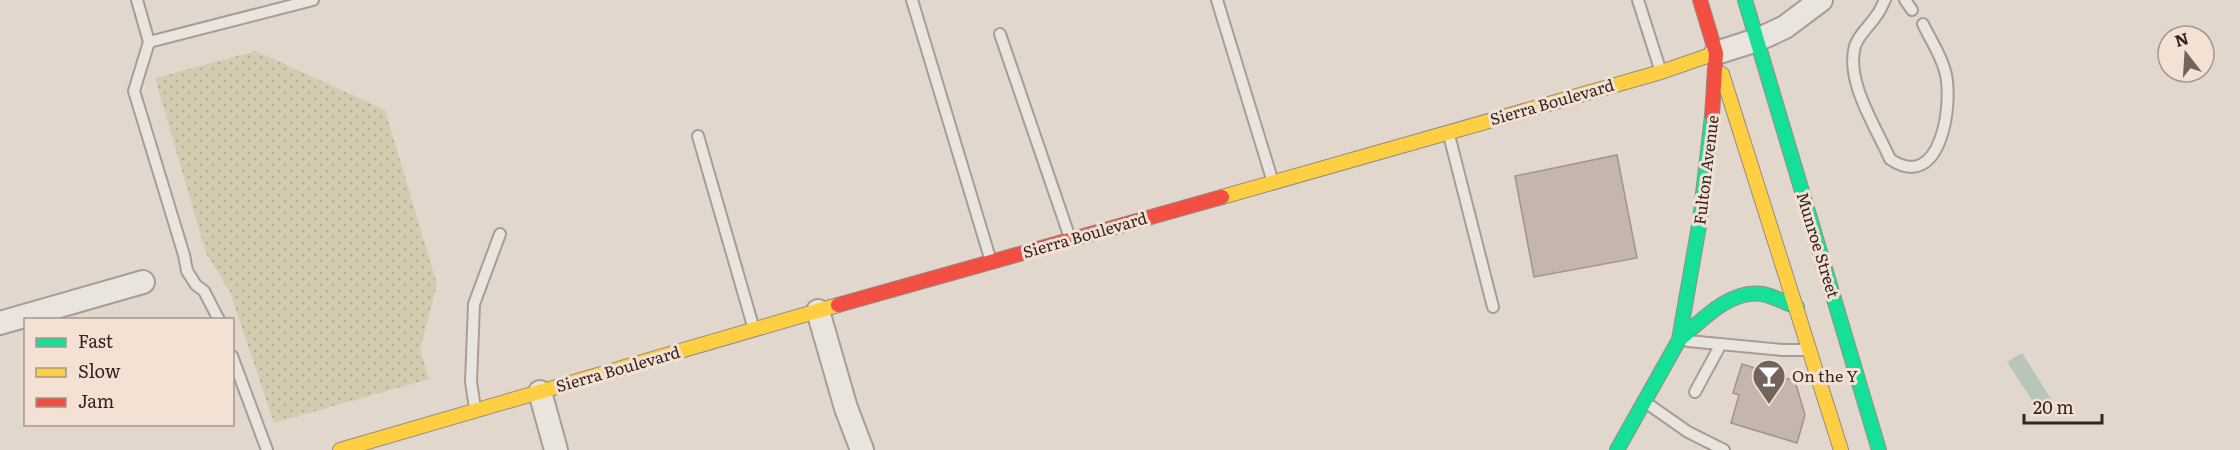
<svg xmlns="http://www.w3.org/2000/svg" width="2240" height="450" font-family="Literata,serif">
  <defs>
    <pattern id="grass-dots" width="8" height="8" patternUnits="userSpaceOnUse" patternTransform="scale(1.5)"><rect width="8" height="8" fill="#d4cbb0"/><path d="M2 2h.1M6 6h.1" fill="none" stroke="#b7ae97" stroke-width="1.8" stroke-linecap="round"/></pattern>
  </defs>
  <rect width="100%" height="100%" fill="#e2d7cd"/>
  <path fill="url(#grass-dots)" d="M256,51L385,110L437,284L420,350L429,379L274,423L230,292L206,253L155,78Z"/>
  <path fill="#b8c6b9" d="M2022,353L2053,402L2039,411L2007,362Z"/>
  <g fill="#c6b5ae" stroke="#a2938c" stroke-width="1.5">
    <path d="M1617,155L1637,258L1534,277L1515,176Z"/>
    <path d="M1742,364L1795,381L1805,415L1797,443L1731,423L1739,395L1733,393Z"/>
  </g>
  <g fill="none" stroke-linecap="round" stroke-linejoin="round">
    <defs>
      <g id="lane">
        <path d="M137,0L149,42L134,91L184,255L187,271L196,285L204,291L219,320"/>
        <path d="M912,0L990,258"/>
        <path d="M1217,0L1272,179"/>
        <path d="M1638,0L1660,69"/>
        <path d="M1885,0C1882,5 1880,12 1876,16C1869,27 1859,34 1855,46C1845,81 1876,127 1890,159C1941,194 1954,103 1945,71C1941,55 1930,39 1923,24"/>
        <path d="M1905,0L1912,10"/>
        <path d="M1000,34L1070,238"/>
        <path d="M149,42L313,0"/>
        <path d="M1449,135L1493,307"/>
        <path d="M698,136L753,326"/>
        <path d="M1688,341L1782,350H1807"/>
        <path d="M232,356L267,450"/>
        <path d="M1695,392L1721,344"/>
        <path d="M1648,404L1688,432L1724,450"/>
        <path d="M475,408L471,382L474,304L500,234"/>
      </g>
      <g id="street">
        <path d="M1716,53L1757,40L1785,27L1821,0"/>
        <path d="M818,311L846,408L862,450"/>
        <path d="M0,323L143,282"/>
        <path d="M540,392L556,450"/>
      </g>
      <g id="fast">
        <path d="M1745,0L1879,450"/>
        <path d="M1679,340C1701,321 1730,289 1762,294C1774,296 1785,303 1797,307"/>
        <path d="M1617,450L1679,340L1700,220L1712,116"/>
      </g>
      <g id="slow">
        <path d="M1722,74L1841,450"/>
        <path d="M1222,197L1661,72L1716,53"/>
        <path d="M340,450L838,305"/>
      </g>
      <g id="jam">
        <path d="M1700,0L1716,53L1712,116"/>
        <path d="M838,305L1222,197"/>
      </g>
    </defs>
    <use href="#lane" stroke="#a79d96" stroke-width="14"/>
    <use href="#street" stroke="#a79d96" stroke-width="26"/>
    <use href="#fast" stroke="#978c86" stroke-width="16"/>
    <use href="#slow" stroke="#978c86" stroke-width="16"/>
    <use href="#jam" stroke="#978c86" stroke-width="16"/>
    <use href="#lane" stroke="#eae4de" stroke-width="10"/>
    <use href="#street" stroke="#eae4de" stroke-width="22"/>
    <use href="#fast" stroke="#16e098" stroke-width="14"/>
    <use href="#slow" stroke="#ffcf43" stroke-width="14"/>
    <use href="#jam" stroke="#f24e42" stroke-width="14"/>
  </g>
  <defs>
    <symbol id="bar-pin" viewBox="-11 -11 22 30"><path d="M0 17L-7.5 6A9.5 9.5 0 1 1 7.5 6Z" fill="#72635c" stroke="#f3e2d3"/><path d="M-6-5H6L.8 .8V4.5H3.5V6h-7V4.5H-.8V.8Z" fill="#fff"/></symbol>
  </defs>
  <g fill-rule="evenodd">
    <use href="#bar-pin" x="1750" y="357" width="38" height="52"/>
  </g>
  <g text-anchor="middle" stroke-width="6" stroke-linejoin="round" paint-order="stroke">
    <g font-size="16" fill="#35241f" stroke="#f3e2d3">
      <text transform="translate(1552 102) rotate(-16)" y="6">Sierra Boulevard</text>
      <text transform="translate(1706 170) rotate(-83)" y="6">Fulton Avenue</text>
      <text transform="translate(1085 235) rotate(-16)" y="6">Sierra Boulevard</text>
      <text transform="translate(1818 245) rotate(73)" y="6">Munroe Street</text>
      <text transform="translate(618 369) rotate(-16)" y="6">Sierra Boulevard</text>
    </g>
    <g font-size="16" fill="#35241f" stroke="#f3e2d3" text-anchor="start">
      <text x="1792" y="382">On the Y</text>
    </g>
  </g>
  <rect x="24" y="318" width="210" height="108" fill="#f3e2d3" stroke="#a7968b" stroke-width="1.5"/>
  <rect x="36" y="338" width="30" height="9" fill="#16e098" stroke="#a7968b" stroke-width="1.5"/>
  <text x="78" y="348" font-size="18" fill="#35241f">Fast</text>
  <rect x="36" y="368" width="30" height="9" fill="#ffcf43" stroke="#a7968b" stroke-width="1.5"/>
  <text x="78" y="378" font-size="18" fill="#35241f">Slow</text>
  <rect x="36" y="398" width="30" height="9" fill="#f24e42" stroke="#a7968b" stroke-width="1.5"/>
  <text x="78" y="408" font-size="18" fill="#35241f">Jam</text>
  <g transform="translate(2186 54) rotate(343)"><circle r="28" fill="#f3e2d3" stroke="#a7968b" stroke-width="1.5"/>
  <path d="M0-4.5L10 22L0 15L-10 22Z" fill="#72635c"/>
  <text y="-9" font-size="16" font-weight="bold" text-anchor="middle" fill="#35241f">N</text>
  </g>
  <path d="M2024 414v9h78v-9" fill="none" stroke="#35241f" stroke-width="3"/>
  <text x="2033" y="414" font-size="18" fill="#35241f" stroke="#f3e2d3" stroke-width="4.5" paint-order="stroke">20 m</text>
</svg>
